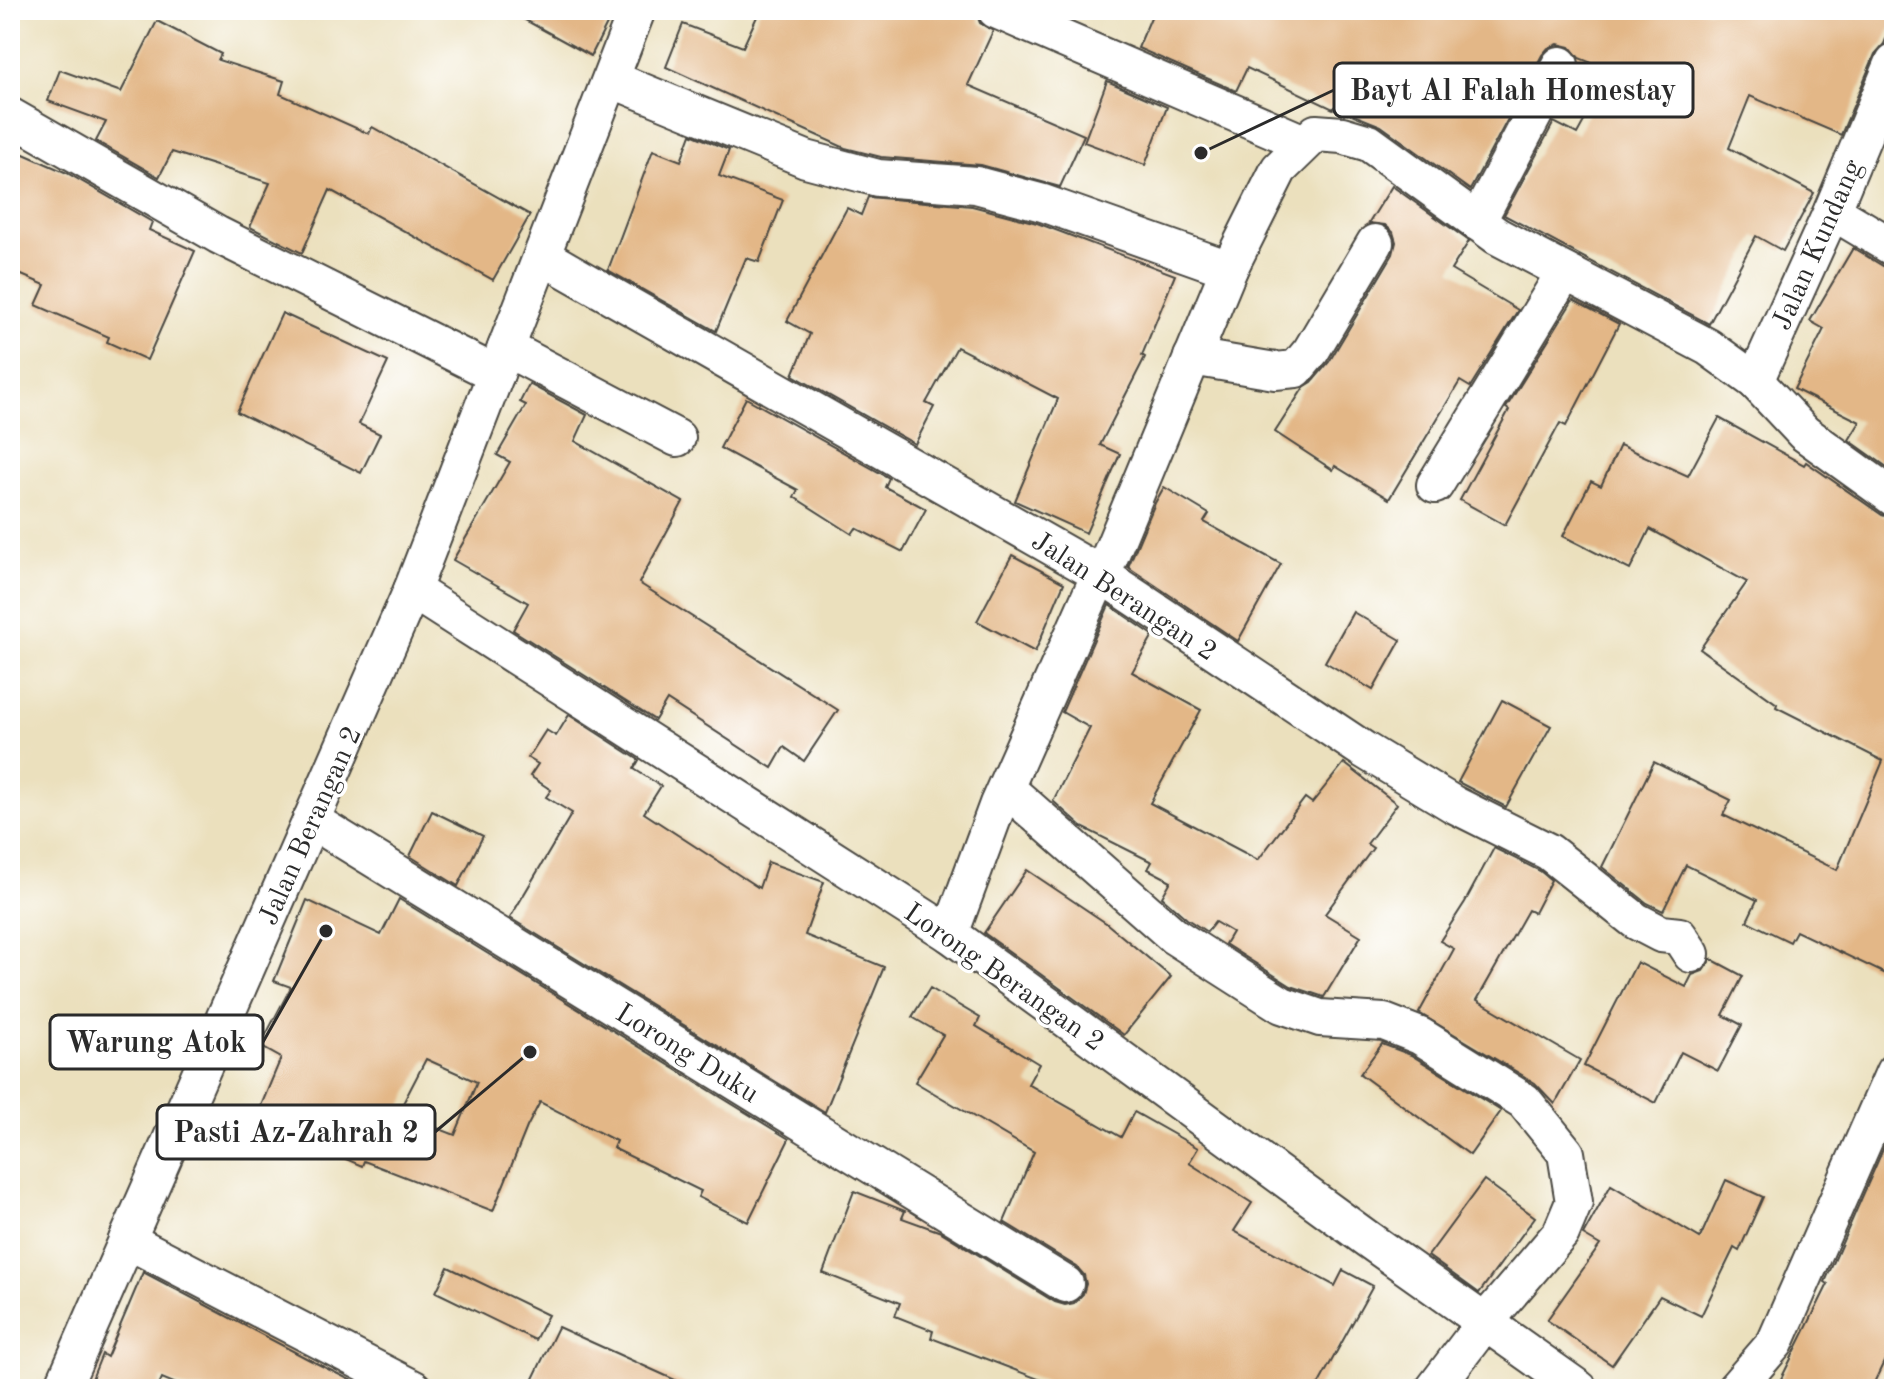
<svg xmlns="http://www.w3.org/2000/svg" width="1904" height="1399" font-family="'Old Standard TT',serif">
  <rect width="100%" height="100%" fill="#fff"/>
  <filter id="ink" filterUnits="userSpaceOnUse"><feTurbulence type="fractalNoise" baseFrequency=".0125" numOctaves="2"/><feDisplacementMap in="SourceGraphic" scale="16" xChannelSelector="R" yChannelSelector="G"/><feConvolveMatrix kernelMatrix="1 2 1 2 8 2 1 2 1" color-interpolation-filters="sRGB"/></filter>
  <filter id="wash" filterUnits="userSpaceOnUse"><feTurbulence type="fractalNoise" baseFrequency=".006" numOctaves="4" result="noise"/><feDisplacementMap in="SourceGraphic" scale="32" xChannelSelector="R" yChannelSelector="G"/><feGaussianBlur stdDeviation="1.8" result="paint"/><feColorMatrix in="noise" values="0 0 0 0 0 0 0 0 0 0 0 0 0 0 0 0 0 1.4 0 .05"/><feComposite in="paint" operator="in"/></filter>
  <g filter="url(#wash)">
    <rect width="100%" height="100%" fill="#ebe0bd"/>
    <g id="blocks">
      <g fill="#e3b787" fill-rule="evenodd">
        <path d="M507,10H614L591,56Z"/>
        <path d="M760,10H975L980,23L993,31L968,85L1084,135L1060,187L981,165L881,157L845,148L666,67L683,24L743,47Z"/>
        <path d="M1154,10H1894V20L1884,44L1875,54L1841,135L1750,96L1729,148L1814,193L1783,251L1756,236L1709,324L1504,215L1554,122L1577,134L1610,74L1606,72L1607,69L1579,58L1570,47L1558,44L1548,48L1542,55L1470,190L1381,126L1334,107L1333,109L1247,68L1236,91L1138,48Z"/>
        <path d="M157,21L221,54L218,60L284,81L280,94L369,134L372,127L530,215L493,280L330,190L302,253L250,227L270,183L172,152L159,177L96,141L106,122L48,101L60,70L121,92Z"/>
        <path d="M1107,81L1167,107L1145,165L1084,142Z"/>
        <path d="M691,134L729,150L719,176L783,200L759,262L746,258L716,331L608,270L653,150L681,161Z"/>
        <path d="M10,148L67,173L152,222L149,230L195,251L147,360L107,342L109,337L36,305L45,285L10,270Z"/>
        <path d="M1392,186L1469,241L1451,270L1518,310L1470,387L1460,381L1389,499L1335,466L1333,470L1275,432L1304,387L1312,382L1329,362L1393,254L1396,242L1393,232L1385,225L1369,223Z"/>
        <path d="M868,197L972,206L1037,223L1175,275L1142,355L1145,357L1100,445L1120,454L1086,533L1015,501L1058,399L957,347L926,403L934,407L915,444L793,375L810,334L787,321L847,208L861,215Z"/>
        <path d="M1853,248L1883,266L1894,269V472L1849,440L1860,422L1794,389L1824,329L1810,321Z"/>
        <path d="M1573,300L1619,324L1566,426L1560,423L1505,525L1460,500L1509,410L1506,408Z"/>
        <path d="M282,313L388,362L359,424L380,434L361,473L237,412Z"/>
        <path d="M529,384L587,415L575,441L683,502L639,583L838,710L804,761L784,747L772,768L667,700L655,720L513,630L528,603L453,560L510,462L497,455L526,405L520,402Z"/>
        <path d="M746,398L889,478L885,487L926,509L903,552L856,528L852,534L794,497L798,490L720,448Z"/>
        <path d="M1719,418L1804,465L1806,462L1882,515L1894,519V978L1796,931L1790,942L1747,921L1757,900L1686,865L1663,911L1647,903L1602,867L1654,762L1731,800L1723,815L1837,870L1883,761L1776,707L1777,704L1700,649L1747,582L1650,529L1630,570L1563,536L1591,481L1601,486L1620,445L1688,476Z"/>
        <path d="M1164,487L1209,514L1204,522L1281,564L1238,641L1128,567L1155,503Z"/>
        <path d="M1012,555L1064,583L1035,652L977,621Z"/>
        <path d="M1109,605L1153,635L1132,672L1201,710L1150,803L1258,860L1305,798L1312,803L1344,763L1397,804L1367,844L1373,848L1325,914L1361,936L1324,997L1291,986L1225,944L1232,932L1215,922L1207,932L1187,919L1162,897L1171,881L1148,869L1152,862L1082,827L1053,801L1090,728L1062,712Z"/>
        <path d="M1353,612L1401,640L1373,690L1325,662Z"/>
        <path d="M1502,700L1551,726L1506,807L1458,782Z"/>
        <path d="M569,715L639,760L634,769L661,786L644,813L759,888L768,862L824,882L805,935L884,967L825,1112L510,918L572,813L546,797L551,790L530,776L538,764L528,758L546,730L556,736Z"/>
        <path d="M432,811L483,836L458,886L410,856Z"/>
        <path d="M1494,848L1540,871L1551,880L1534,913L1528,910L1477,1000L1580,1060L1555,1104L1535,1083L1419,1013L1454,949L1440,941L1465,902Z"/>
        <path d="M1027,870L1106,923L1171,977L1124,1035L984,933Z"/>
        <path d="M399,899L789,1139L748,1222L698,1197L701,1191L613,1148L616,1141L540,1102L527,1127L493,1211L364,1161L362,1166L255,1120L281,1058L260,1046L291,987L274,981L307,900L381,935ZM426,1059L477,1082L455,1135L398,1113Z"/>
        <path d="M1711,959L1743,976L1723,1015L1742,1025L1718,1071L1681,1052L1656,1103L1584,1066L1637,962L1686,987L1692,975L1703,971Z"/>
        <path d="M930,988L980,1018L976,1026L1039,1064L1028,1084L1121,1137L1134,1112L1198,1148L1189,1163L1252,1203L1234,1231L1335,1286L1343,1270L1373,1286L1316,1389H1046L1049,1383L931,1338L933,1331L895,1316L900,1303L823,1273L854,1191L905,1211L902,1218L941,1232L1055,1302L1065,1305L1074,1303L1083,1294L1086,1284L1084,1275L1077,1267L1004,1222L1034,1152L915,1082L943,1035L912,1017Z"/>
        <path d="M1382,1044L1411,1055L1501,1111L1470,1155L1360,1074Z"/>
        <path d="M1894,1124V1341L1871,1389H1776L1828,1284L1825,1282Z"/>
        <path d="M1484,1180L1535,1217L1479,1293L1428,1256Z"/>
        <path d="M1726,1180L1763,1197L1739,1251L1734,1248L1701,1316L1660,1296L1612,1365L1547,1320L1600,1245L1583,1235L1611,1185L1700,1238Z"/>
        <path d="M448,1267L548,1315L535,1340L436,1292Z"/>
        <path d="M143,1272L308,1359L368,1389H188L162,1378L157,1389H88L102,1354L107,1357Z"/>
        <path d="M558,1327L695,1389H528Z"/>
      </g>
    </g>
  </g>
  <g filter="url(#ink)">
    <use href="#blocks" fill-opacity="0" stroke="#484641" stroke-width="2"/>
    <g fill="none" stroke-linecap="round" stroke-linejoin="round">
      <defs>
        <g id="minor">
          <path d="M996,10L1304,143"/>
          <path d="M611,79L806,159L878,178L976,185L1043,203L1229,269"/>
          <path d="M10,116L218,235L496,374"/>
          <path d="M1832,211L1894,248"/>
          <path d="M1477,222L1560,65"/>
          <path d="M542,256L1100,574L1364,750L1453,804L1549,852L1636,921L1661,934L1679,936L1691,954"/>
          <path d="M506,348L677,438"/>
          <path d="M1192,357L1275,371L1296,369L1311,351L1375,243"/>
          <path d="M1755,381L1832,211L1894,62"/>
          <path d="M1435,485L1565,272"/>
          <path d="M412,590L950,934L1366,1238L1579,1389"/>
          <path d="M1006,788L1174,936L1282,1005L1320,1018L1384,1022L1420,1036L1524,1101L1566,1153L1574,1202L1561,1233L1485,1322L1434,1389"/>
          <path d="M311,820L1065,1284"/>
          <path d="M950,934L998,804L1100,574L1108,561L1229,269L1279,169L1316,133L1342,135L1369,143L1497,236L1708,347L1755,381L1804,433L1894,498"/>
          <path d="M127,1240L414,1389"/>
          <path d="M62,1389L412,590L637,10"/>
          <path d="M1735,1389L1775,1343L1894,1072"/>
        </g>
      </defs>
      <use href="#minor" stroke="#484641" stroke-width="40"/>
      <use href="#minor" stroke="#fff" stroke-width="36"/>
    </g>
  </g>
  <g text-anchor="middle" stroke-width="7" stroke-linejoin="round" paint-order="stroke">
    <g font-size="28" fill="#2b2b2b" stroke="#fff">
      <text transform="translate(1816 244) rotate(-66)" y="10">Jalan Kundang</text>
      <text transform="translate(1125 595) rotate(33)" y="10">Jalan Berangan 2</text>
      <text transform="translate(309 825) rotate(-66)" y="10">Jalan Berangan 2</text>
      <text transform="translate(1005 976) rotate(35)" y="10">Lorong Berangan 2</text>
      <text transform="translate(688 1052) rotate(32)" y="10">Lorong Duku</text>
    </g>
  </g>
  <path fill="none" stroke="#2b2b2b" stroke-width="3" d="M1201 153L1334 90M326 931L263 1042M530 1052L435 1132"/>
  <g fill="#2b2b2b" stroke="#fff" stroke-width="3">
    <circle cx="1201" cy="153" r="8"/>
    <circle cx="326" cy="931" r="8"/>
    <circle cx="530" cy="1052" r="8"/>
  </g>
  <g fill="#fff" stroke="#2b2b2b" stroke-width="3">
    <rect x="1334" y="63" width="359" height="54" rx="8"/>
    <rect x="50" y="1015" width="213" height="54" rx="8"/>
    <rect x="157" y="1105" width="278" height="54" rx="8"/>
  </g>
  <g font-size="30" text-anchor="middle" font-weight="bold" fill="#2b2b2b">
    <text x="1513" y="100">Bayt Al Falah Homestay</text>
    <text x="156" y="1052">Warung Atok</text>
    <text x="296" y="1142">Pasti Az-Zahrah 2</text>
  </g>
  <rect width="1904" height="1399" fill="none" stroke="#fff" stroke-width="40"/>
</svg>
